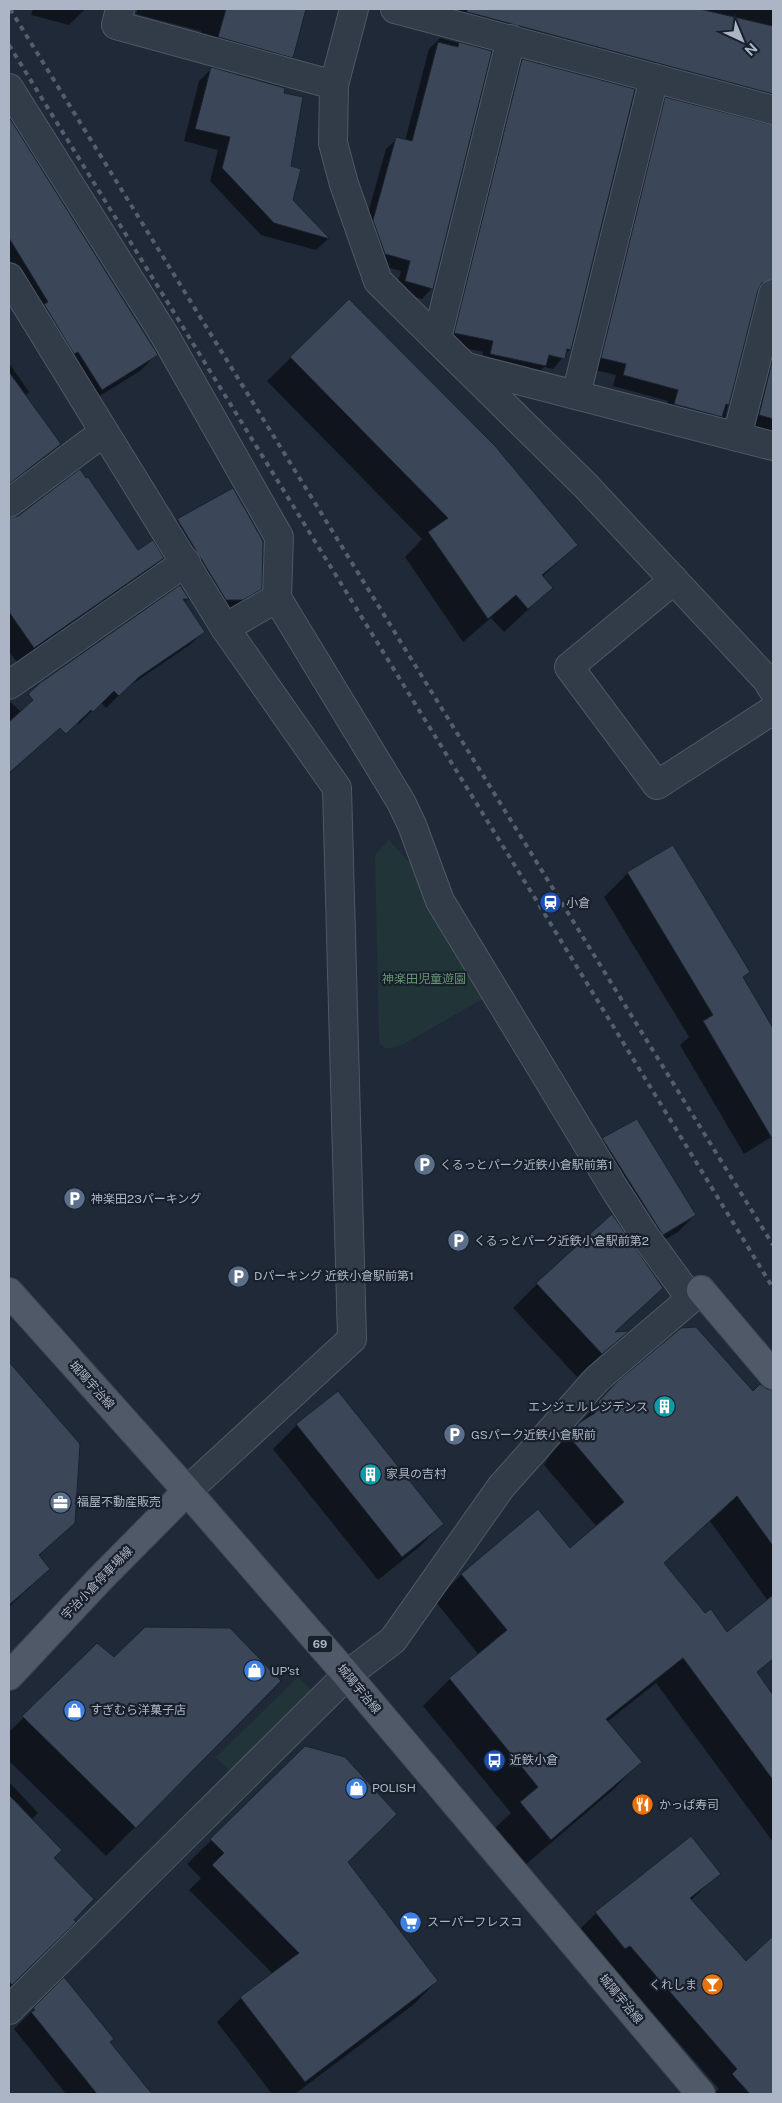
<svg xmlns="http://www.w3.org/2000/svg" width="782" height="2103" font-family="'Public Sans','Noto Sans JP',sans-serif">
  <rect width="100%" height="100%" fill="#1f2938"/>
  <g fill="#213539">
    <path d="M389,840L430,885L493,993L402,1045L387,1049L380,1044L379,1039L375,855Z"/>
    <path d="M298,1677L311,1690L308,1710L237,1779L216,1757Z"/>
  </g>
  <g fill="#0007">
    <path d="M33,9H85L69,25L31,15Z"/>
    <path d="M138,9H304L292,57L277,72L198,42L201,31L136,14Z"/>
    <path d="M404,9H773V110Z"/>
    <path d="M440,38L490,52L432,288L422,299L395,292L401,271L375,264L363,231L386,149L397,139L405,141L429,49Z"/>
    <path d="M522,61L570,349L553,369L544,367L534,377L480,365L483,352L444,344L511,72Z"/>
    <path d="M211,69L290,167L292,200L328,239L316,250L261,235L210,181L218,150L184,141L199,81Z"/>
    <path d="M666,99L773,126V295L766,290H757L725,417L714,428L664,415L668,401L613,386L616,375L591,369L655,110Z"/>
    <path d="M9,119L156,355L140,371L85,405L9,280Z"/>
    <path d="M349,300L576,545L542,577L551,588L504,632L491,618L463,642L405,557L422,539L267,381Z"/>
    <path d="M773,327V444L746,436Z"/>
    <path d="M9,363L29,392L25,396L60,444L44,460L9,486Z"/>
    <path d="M233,490L260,588L246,602L228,613L164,534L177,520Z"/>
    <path d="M9,519L11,520L162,558L146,574L18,664L9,651Z"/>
    <path d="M180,587L187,599L184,603L203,632L191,644L125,689L106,708L101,702L79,724L78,722Z"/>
    <path d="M9,701L49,736L9,774Z"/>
    <path d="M672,847L748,972L742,978L773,1030V1136L744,1154L680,1045L689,1037L604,897L628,873Z"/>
    <path d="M603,1139L695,1215L678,1232L646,1251L586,1156Z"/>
    <path d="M537,1284L662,1287L614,1333L626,1332L577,1377L513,1308Z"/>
    <path d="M9,1364L79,1444L73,1523L38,1557L49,1569L9,1607Z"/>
    <path d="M619,1382L752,1392L773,1391V1663L744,1625L768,1601L710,1521L663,1564L705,1615L710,1611L773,1697V1842L656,1683L607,1722L640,1762L614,1789L524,1866L494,1829L511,1813L423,1706L450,1679L479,1655L435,1601L461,1575L538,1510L570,1550L597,1527L544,1465L553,1451Z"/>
    <path d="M297,1425L442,1524L418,1548L378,1580L273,1449Z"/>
    <path d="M97,1645L114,1659L280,1681L106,1856L9,1761V1732Z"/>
    <path d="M305,1747L346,1862L437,1981L413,2005L295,2094H272L217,2022L241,1998L273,1974L189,1890L201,1878L187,1864Z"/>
    <path d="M9,1782L38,1813L31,1820L52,1858L74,1922L9,1988Z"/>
    <path d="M719,1874L691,1900L746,1963L773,1938V2094H713L719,2089L610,1964L605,1968L577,1932L596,1913Z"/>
    <path d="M64,1979L109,2042L151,2094H66L14,2029Z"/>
  </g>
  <g fill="#3b4658" stroke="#1a222e">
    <path d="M226,9H306L293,58L218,37Z"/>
    <path d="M467,9H700L773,26V94L467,12Z"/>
    <path d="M438,42L458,47L459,42L492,51L433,289L405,281L410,261L385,254L373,220L396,137L412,141Z"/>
    <path d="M522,59L635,89L571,350L567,349L565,359L549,355L546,366L490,354L493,341L454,333Z"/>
    <path d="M211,67L285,88L284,93L303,97L291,166L301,169L293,200L330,239L274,223L222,168L230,137L195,129Z"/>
    <path d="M665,97L773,125V279L762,283L758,290L729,405L726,404L722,417L674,404L678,390L623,375L626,364L601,358Z"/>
    <path d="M9,117L158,355L102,390L78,352L74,354L44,304L48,302L9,238Z"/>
    <path d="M349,299L495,446L578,545L542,575L553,588L528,609L516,595L488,619L428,532L448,518L290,357Z"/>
    <path d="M773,357V419L759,415Z"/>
    <path d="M9,372L61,444L9,484Z"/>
    <path d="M80,469L86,478L88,477L138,550L153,540L164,558L34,648L9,612V518L18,516Z"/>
    <path d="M233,488L263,541L262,589L243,600H226L177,519Z"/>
    <path d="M180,585L189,599H183L205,632L139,677L119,696L114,691L93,712L91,710L66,734L60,728L9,773V722L33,700L28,694L40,683Z"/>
    <path d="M673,845L750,972L743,977L773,1028V1140L703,1021L713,1015L627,872Z"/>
    <path d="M637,1119L696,1215L663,1235L602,1138Z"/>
    <path d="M612,1214L663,1288L615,1332L629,1331L602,1354L536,1283Z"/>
    <path d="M696,1327L753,1391L760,1384L767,1389L773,1390V1546L737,1496L664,1563L705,1613L711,1609L727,1632L773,1595V1659L757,1672L773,1695V1780L683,1658L606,1719L642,1762L551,1840L520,1802L538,1787L449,1678L507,1630L461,1574L538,1509L570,1548L624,1502L570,1438L579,1423L595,1413L599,1401L618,1381L681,1328Z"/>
    <path d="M9,1362L80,1444L75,1523L39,1555L50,1569L9,1605Z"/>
    <path d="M338,1391L444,1524L402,1557L296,1424Z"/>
    <path d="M145,1627L230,1628L281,1681L136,1828L22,1716L97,1643L114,1657Z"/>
    <path d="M305,1746L345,1757L397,1814L348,1862L438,1981L305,2082L240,1997L299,1953L212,1865L224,1853L210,1839Z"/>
    <path d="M9,1795L62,1850L54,1858L94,1899L74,1920L76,1922L12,1985L9,1981Z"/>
    <path d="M691,1836L721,1874L690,1898L746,1961L773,1936V2094H750L732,2074L737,2069L630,1946L625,1949L595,1912Z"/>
    <path d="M64,1977L114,2039L110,2042L152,2094H97L31,2012L35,2010L33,2008Z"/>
  </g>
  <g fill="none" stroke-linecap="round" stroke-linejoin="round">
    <defs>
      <g id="minor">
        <path d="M120,9L116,25L334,85"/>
        <path d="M354,9L334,85L333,143L344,184L378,281L586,486L767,680L773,690"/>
        <path d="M395,9L773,110"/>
        <path d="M9,88L165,336L279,537L277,598"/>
        <path d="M9,277L225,628L277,598L401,802L412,825L440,901L614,1188L645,1236L691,1299"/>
        <path d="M437,338L511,39"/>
        <path d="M467,367L773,446"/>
        <path d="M576,395L654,78"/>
        <path d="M737,437L773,294"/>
        <path d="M9,503L104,432"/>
        <path d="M674,580L569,667L657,785L773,710"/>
        <path d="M9,685L186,562"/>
        <path d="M187,1491L352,1339L337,788L225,628"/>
        <path d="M9,2010L347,1675L393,1640L501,1487L597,1379L701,1290"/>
      </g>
      <g id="major">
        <path d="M701,1290L773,1375"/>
        <path d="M9,1292L187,1491L347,1675L701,2094"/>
        <path d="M9,1676L99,1580L187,1491"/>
      </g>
    </defs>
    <use href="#minor" stroke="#505866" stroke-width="30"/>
    <use href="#major" stroke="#3c4451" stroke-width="30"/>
    <use href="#minor" stroke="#323b48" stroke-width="28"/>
    <use href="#major" stroke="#505968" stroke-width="28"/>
    <g stroke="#545e6f" stroke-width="4" stroke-dasharray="5 5" stroke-linecap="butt">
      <path d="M10,9L773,1245"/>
      <path d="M9,45L541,908L773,1288"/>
    </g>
  </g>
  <defs>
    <symbol id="station-disc" viewBox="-11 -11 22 22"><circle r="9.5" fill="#1a4fb4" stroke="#18202c"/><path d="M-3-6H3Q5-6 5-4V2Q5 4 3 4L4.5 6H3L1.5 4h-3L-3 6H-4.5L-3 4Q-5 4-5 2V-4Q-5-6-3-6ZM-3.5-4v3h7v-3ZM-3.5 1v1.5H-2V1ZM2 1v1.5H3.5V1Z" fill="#fff"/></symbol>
    <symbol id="parking-disc" viewBox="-11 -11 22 22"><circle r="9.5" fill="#5c6f8a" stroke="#18202c"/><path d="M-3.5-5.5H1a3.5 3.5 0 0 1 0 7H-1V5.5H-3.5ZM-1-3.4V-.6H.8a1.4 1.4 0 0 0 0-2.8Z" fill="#fff"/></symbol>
    <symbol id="building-disc" viewBox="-11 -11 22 22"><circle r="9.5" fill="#0f9aa8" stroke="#18202c"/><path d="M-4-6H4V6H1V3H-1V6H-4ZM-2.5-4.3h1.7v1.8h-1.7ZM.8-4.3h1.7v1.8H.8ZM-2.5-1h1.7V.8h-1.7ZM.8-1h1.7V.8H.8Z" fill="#fff"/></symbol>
    <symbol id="office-disc" viewBox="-11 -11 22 22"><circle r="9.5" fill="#5c6f8a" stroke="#18202c"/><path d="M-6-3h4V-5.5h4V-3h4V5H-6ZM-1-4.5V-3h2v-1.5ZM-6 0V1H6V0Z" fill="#fff"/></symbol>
    <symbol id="shop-disc" viewBox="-11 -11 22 22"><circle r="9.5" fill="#3f7fe0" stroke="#18202c"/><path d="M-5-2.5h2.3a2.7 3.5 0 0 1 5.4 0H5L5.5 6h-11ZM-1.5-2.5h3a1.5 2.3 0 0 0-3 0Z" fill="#fff"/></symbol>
    <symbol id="bus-disc" viewBox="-11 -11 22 22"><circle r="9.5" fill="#1a4fb4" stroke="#18202c"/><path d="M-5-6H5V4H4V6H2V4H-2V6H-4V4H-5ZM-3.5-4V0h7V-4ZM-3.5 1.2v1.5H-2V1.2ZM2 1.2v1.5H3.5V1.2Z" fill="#fff"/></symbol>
    <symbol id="restaurant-disc" viewBox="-11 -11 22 22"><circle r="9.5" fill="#e8710a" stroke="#18202c"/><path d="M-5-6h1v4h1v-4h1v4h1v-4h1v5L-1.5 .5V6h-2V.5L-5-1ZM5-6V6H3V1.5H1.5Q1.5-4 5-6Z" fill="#fff"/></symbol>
    <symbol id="supermarket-disc" viewBox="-11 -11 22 22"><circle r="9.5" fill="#3f7fe0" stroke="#18202c"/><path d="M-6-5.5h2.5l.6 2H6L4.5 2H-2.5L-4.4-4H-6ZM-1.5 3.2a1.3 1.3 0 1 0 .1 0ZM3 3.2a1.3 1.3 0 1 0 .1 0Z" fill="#fff"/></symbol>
    <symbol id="bar-disc" viewBox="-11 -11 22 22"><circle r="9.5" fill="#e8710a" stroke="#18202c"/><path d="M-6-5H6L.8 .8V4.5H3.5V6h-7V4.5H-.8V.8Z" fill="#fff"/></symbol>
  </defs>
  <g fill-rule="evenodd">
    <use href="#station-disc" x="538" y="890" width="25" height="25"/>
    <use href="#parking-disc" x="412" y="1152" width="25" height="25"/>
    <use href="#parking-disc" x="62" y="1186" width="25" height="25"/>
    <use href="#parking-disc" x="446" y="1228" width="25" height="25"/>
    <use href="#parking-disc" x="226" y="1264" width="25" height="25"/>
    <use href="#building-disc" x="652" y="1394" width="25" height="25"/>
    <use href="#parking-disc" x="442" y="1422" width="25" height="25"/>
    <use href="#building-disc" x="358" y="1462" width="25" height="25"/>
    <use href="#office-disc" x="48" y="1490" width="25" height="25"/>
    <use href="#shop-disc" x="242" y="1658" width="25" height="25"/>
    <use href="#shop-disc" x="62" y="1698" width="25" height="25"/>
    <use href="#bus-disc" x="482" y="1748" width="25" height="25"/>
    <use href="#shop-disc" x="344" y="1776" width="25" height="25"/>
    <use href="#restaurant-disc" x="630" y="1792" width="25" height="25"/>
    <use href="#supermarket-disc" x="398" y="1910" width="25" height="25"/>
    <use href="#bar-disc" x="700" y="1972" width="25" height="25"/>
  </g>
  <g text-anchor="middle" stroke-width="4.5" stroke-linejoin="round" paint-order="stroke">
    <rect fill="#18202c" stroke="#808897" stroke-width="1" x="307.5" y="1635.5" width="25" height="17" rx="4"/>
    <g font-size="11" font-weight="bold" fill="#acb5c5">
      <text x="320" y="1648">69</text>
    </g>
    <g font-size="12" fill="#acb5c5" stroke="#18202c" text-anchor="start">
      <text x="566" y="907">小倉</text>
      <text x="440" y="1169">くるっとパーク近鉄小倉駅前第1</text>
      <text x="91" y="1203">神楽田23パーキング</text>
      <text x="474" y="1245">くるっとパーク近鉄小倉駅前第2</text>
      <text x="254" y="1280">Dパーキング 近鉄小倉駅前第1</text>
      <text x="648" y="1411" text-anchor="end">エンジェルレジデンス</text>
      <text x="471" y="1439">GSパーク近鉄小倉駅前</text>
      <text x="386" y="1478">家具の吉村</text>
      <text x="77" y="1506">福屋不動産販売</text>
      <text x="271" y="1675">UP'st</text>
      <text x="90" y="1714">すぎむら洋菓子店</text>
      <text x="510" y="1764">近鉄小倉</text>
      <text x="372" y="1792">POLISH</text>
      <text x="659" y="1809">かっぱ寿司</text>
      <text x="427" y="1926">スーパーフレスコ</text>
      <text x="697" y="1989" text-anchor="end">くれしま</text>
    </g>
    <g font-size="12" fill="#639671" stroke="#18202c">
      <text x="424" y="983">神楽田児童遊園</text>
    </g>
    <g font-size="12" fill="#acb5c5" stroke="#18202c">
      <text transform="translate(92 1385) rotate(48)" y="4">城陽宇治線</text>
      <text transform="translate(97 1583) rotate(-46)" y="4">宇治小倉停車場線</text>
      <text transform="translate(359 1689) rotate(50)" y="4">城陽宇治線</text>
      <text transform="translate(621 1999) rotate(50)" y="4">城陽宇治線</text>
    </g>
  </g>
  <rect width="782" height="2103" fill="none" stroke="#acb5c5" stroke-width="20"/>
  <g transform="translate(742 40) rotate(136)" stroke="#18202c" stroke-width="4" paint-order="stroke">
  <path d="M0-4L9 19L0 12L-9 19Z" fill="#acb5c5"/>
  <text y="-8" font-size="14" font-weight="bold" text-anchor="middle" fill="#acb5c5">N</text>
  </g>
</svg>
